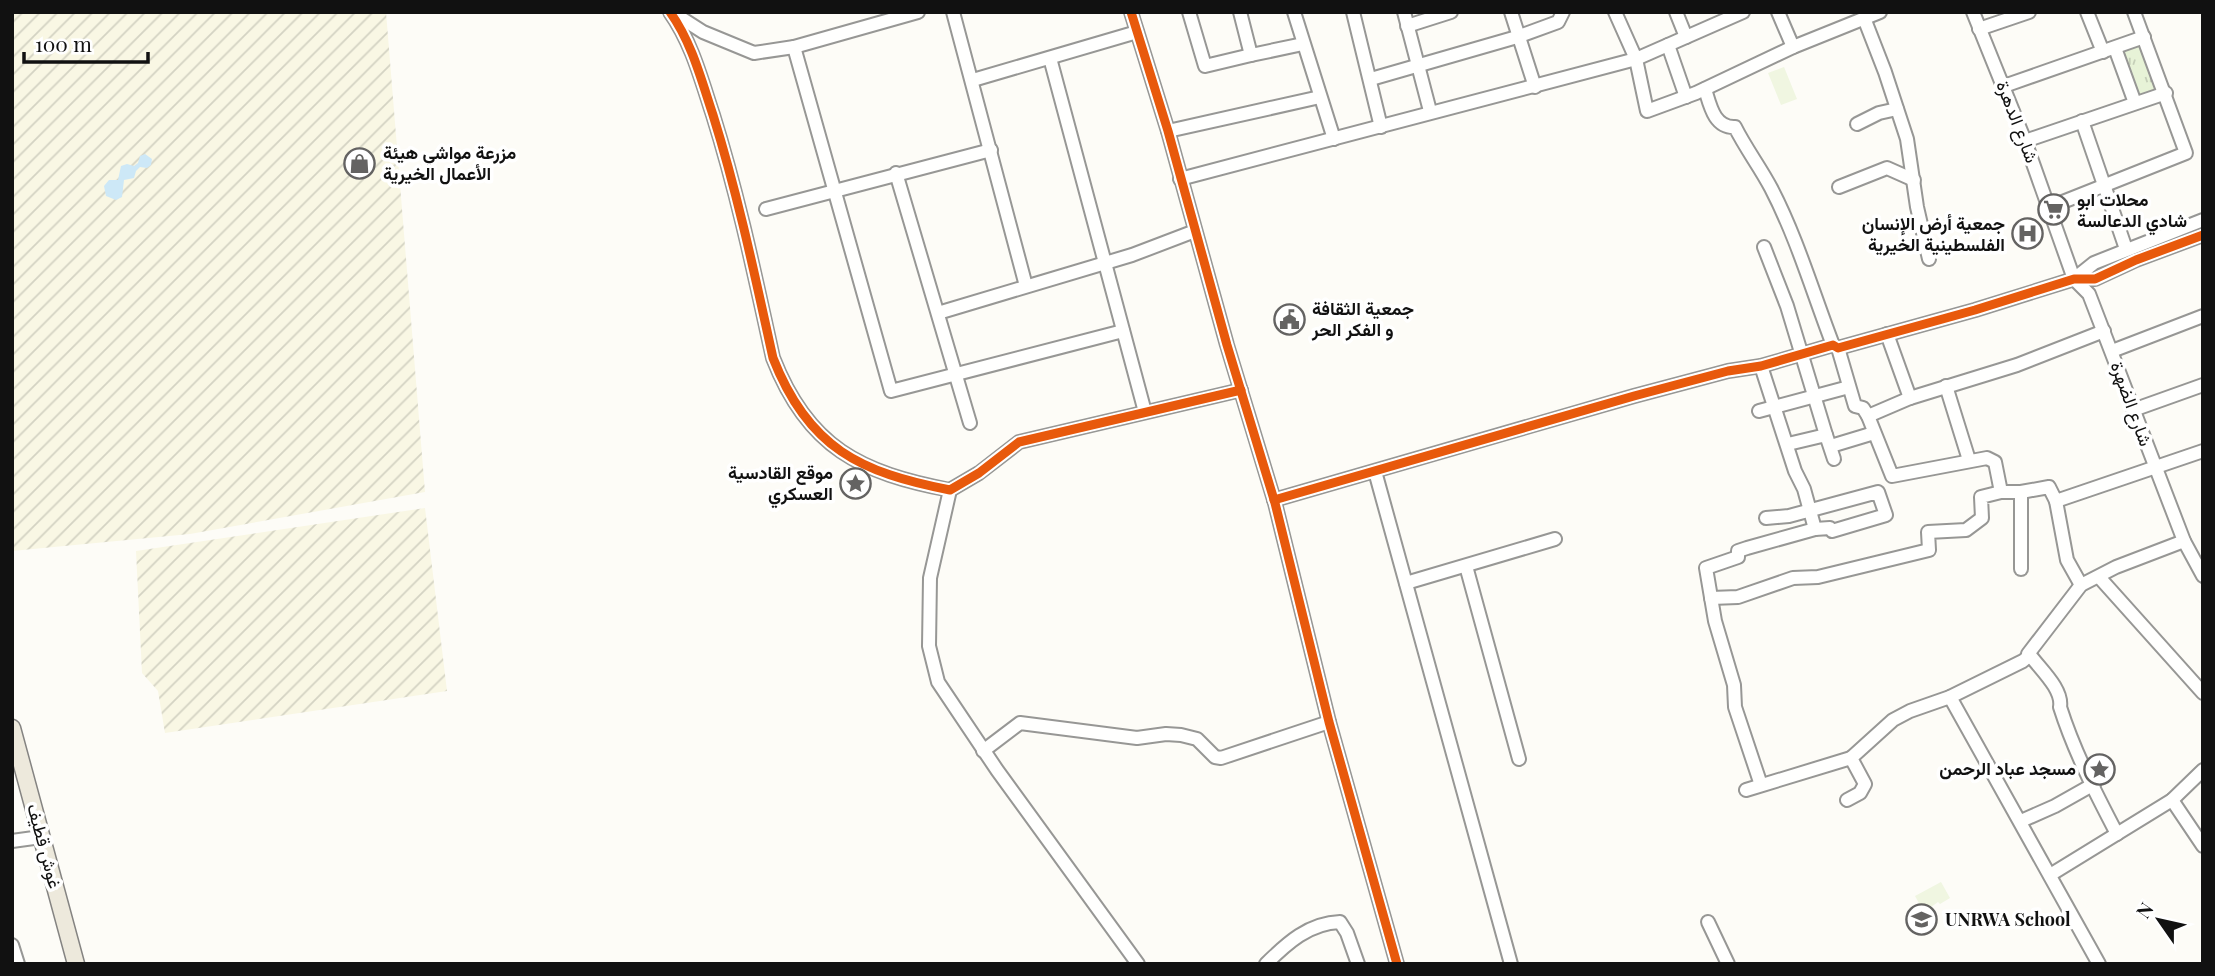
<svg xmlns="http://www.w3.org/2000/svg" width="2215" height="976" font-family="'Playfair Display',Vazirmatn,serif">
  <defs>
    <pattern id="farmland-furrows" width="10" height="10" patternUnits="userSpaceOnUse" patternTransform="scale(1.75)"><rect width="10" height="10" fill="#f9f7e4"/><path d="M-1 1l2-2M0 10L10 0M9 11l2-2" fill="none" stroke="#d4d3c3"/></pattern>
    <pattern id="park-tufts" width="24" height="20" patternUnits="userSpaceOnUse" patternTransform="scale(1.75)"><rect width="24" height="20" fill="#e7f3d7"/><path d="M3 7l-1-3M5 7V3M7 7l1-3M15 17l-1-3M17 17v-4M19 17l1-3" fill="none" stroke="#c5cfb8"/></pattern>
  </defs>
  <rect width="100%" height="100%" fill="#fdfcf7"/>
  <g fill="url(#farmland-furrows)">
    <path d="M12,12H386L425,492L190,534L12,551Z"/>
    <path d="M425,508L447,691L165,733L158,691L142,673L136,551Z"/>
  </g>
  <path fill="url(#park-tufts)" d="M2140,43L2159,89L2132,98L2114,54Z"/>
  <g fill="#f0f6e1">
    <path d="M1784,67L1797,99L1781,105L1768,73Z"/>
    <path d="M1941,882L1950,898L1940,904L1938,902L1924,912L1915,896Z"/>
  </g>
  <path fill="#cde8f7" d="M145,154L152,159L151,165L147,168L140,167L136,171L134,178L124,180L122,197L116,200L106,196L104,186L109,180H118L121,166L127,164L134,166L138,163L140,156Z"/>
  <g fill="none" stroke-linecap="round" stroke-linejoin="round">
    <defs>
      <g id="minor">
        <path d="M670,12C692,43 701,79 713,115C738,195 755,276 773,358C808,448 861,473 950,490L979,473L1019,442L1241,390"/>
        <path d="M953,12L1026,286"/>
        <path d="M1131,12L1168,131L1227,345L1275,503L1329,722L1397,964"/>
        <path d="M1189,12L1205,66L1251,55"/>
        <path d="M1240,12L1251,55L1303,44"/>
        <path d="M1294,12L1334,139"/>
        <path d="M1353,12L1381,127"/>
        <path d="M1404,12L1430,111"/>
        <path d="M1511,12L1535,87"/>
        <path d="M1615,12L1636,59L1647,111L1696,93L1793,47L1880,12"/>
        <path d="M1676,12L1686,37"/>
        <path d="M1778,12L1793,47"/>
        <path d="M1973,12L2025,141L2074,279L2089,294L2184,541L2203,576"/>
        <path d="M2087,12L2103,52"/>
        <path d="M675,14L703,32L754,53L794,47L918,12"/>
        <path d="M1864,18L1885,72L1907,139L1917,207L1929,259"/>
        <path d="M1407,26L1451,12"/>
        <path d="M1979,29L2029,12"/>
        <path d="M1668,45L1686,97"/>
        <path d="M794,47L891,391L1123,331"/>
        <path d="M2115,48L2135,103"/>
        <path d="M1050,58L1145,412"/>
        <path d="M1371,79L1517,37L1558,22L1563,12"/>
        <path d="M973,80L1137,32"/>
        <path d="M2004,86L2144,37"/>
        <path d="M1705,89C1710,105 1714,128 1735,127C1746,149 1760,167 1771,188C1797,238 1813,293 1833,345"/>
        <path d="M2082,121L2126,249"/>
        <path d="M1857,124L1879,113L1897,109"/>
        <path d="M1168,131L1320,97"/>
        <path d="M2025,141L2166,93"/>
        <path d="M896,173L970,423"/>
        <path d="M1180,179L1636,59L1743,12"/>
        <path d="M1839,187L1887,168L1914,180"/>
        <path d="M2050,207L2186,153L2134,12"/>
        <path d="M766,209L991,150"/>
        <path d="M1764,247L1787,306L1826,435"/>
        <path d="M2074,279L2094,263L2203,220"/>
        <path d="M938,313L1132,255L1195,231"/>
        <path d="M1887,334L1910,398"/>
        <path d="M1838,348L1855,406L1863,408L1868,416L1892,476L1987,458L1995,462L2001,492H2021L2049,487L2056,501L2203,451"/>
        <path d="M2112,351L2203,316"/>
        <path d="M1761,366L1795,471L1804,489L1815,529"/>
        <path d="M1946,386L1969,460"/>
        <path d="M2133,410L2203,385"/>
        <path d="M1759,411L1849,387"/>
        <path d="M1868,416L1910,398L2017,365L2104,331"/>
        <path d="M1788,444L1826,435L1834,459"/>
        <path d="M1831,446L1874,433"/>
        <path d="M1376,475L1511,964"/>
        <path d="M950,490L930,578L929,646L938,682L997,770L1138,964"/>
        <path d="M1274,500L1634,396L1728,371L1761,366L1833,345L1838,348L1975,310L2074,279H2095L2136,260L2203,235"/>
        <path d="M2056,501L2067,560L2081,585"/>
        <path d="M1466,566L1519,759"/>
        <path d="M2021,569V492"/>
        <path d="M2099,577L2203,693"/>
        <path d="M1406,583L1555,539"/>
        <path d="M1711,598L1738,597L1793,578L1818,577L1929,550L1928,532L1966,530L1982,518L1981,497L2001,492"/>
        <path d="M2030,655C2040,669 2063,689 2060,707C2074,751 2095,792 2117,834"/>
        <path d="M1950,697L2099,964"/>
        <path d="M983,751L1020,723L1137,738L1166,734L1181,735L1197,739L1215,757L1221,758L1329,722"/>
        <path d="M1761,785L1735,707L1734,685L1715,621L1706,568L1738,557V551L1747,548L1815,529L1830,528L1832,531L1886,515L1878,492L1789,516L1766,518"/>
        <path d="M1746,790L1851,758"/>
        <path d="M1847,800L1860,793L1865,784L1851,758L1893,720L1910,711L1950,697L2023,661L2030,655L2028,654L2081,585L2116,567L2184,541"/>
        <path d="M2172,800L2203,846"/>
        <path d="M2021,821L2055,806L2094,784"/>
        <path d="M12,841L41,837"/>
        <path d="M2050,875L2172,800L2203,770"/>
        <path d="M1708,922L1728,964"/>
        <path d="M12,945L18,964"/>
        <path d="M1266,964C1287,943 1309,923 1340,922L1347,933L1358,964"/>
      </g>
      <path id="major" d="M12,728L76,964"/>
    </defs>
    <use href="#minor" stroke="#979795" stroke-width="16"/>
    <use href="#major" stroke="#858482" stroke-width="19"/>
    <use href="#minor" stroke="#fffffe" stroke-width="12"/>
    <use href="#major" stroke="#ede9dc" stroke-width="16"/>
    <defs>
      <g id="cycleway">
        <path d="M670,12C692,43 701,79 713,115C738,195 755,276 773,358C808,448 861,473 950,490L979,473L1019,442L1241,390"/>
        <path d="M1131,12L1168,131L1227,345L1275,503L1329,722L1397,964"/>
        <path d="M1274,500L1634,396L1728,371L1761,366L1833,345L1838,348L1975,310L2074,279H2095L2136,260L2203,235"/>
      </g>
    </defs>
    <use href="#cycleway" stroke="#fff" stroke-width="13"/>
    <use href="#cycleway" stroke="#e8590c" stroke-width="9"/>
  </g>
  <defs>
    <symbol id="shop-ring" viewBox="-11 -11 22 22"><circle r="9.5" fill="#fff" stroke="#646362" stroke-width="1.5"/><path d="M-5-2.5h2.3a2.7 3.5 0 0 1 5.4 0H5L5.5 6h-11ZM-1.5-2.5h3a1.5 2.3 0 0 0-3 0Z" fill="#646362"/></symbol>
    <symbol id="supermarket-ring" viewBox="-11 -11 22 22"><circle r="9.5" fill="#fff" stroke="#646362" stroke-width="1.5"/><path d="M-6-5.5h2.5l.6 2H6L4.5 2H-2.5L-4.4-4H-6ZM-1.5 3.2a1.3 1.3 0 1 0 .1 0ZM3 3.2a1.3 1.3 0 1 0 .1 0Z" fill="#646362"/></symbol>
    <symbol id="hospital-ring" viewBox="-11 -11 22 22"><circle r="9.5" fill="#fff" stroke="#646362" stroke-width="1.5"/><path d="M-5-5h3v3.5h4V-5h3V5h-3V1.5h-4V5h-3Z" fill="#646362"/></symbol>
    <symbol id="civic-ring" viewBox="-11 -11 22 22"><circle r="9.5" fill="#fff" stroke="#646362" stroke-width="1.5"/><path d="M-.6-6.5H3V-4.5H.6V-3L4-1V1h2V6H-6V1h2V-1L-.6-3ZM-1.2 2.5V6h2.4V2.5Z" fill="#646362"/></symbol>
    <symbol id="sight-ring" viewBox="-11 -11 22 22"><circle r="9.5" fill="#fff" stroke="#646362" stroke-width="1.5"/><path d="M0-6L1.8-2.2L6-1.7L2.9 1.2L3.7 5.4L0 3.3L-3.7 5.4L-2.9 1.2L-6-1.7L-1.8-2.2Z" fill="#646362"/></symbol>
    <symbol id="school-ring" viewBox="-11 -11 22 22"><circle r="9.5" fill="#fff" stroke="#646362" stroke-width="1.5"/><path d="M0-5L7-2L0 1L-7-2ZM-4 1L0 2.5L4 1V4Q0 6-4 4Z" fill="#646362"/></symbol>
  </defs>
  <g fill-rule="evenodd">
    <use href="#shop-ring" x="342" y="146" width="35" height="35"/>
    <use href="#supermarket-ring" x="2036" y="192" width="35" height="35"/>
    <use href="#hospital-ring" x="2010" y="216" width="35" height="35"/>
    <use href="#civic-ring" x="1272" y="302" width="35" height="35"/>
    <use href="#sight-ring" x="838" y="466" width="35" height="35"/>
    <use href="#sight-ring" x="2082" y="752" width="35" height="35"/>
    <use href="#school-ring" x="1904" y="902" width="35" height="35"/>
  </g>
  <g text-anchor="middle" stroke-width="7" stroke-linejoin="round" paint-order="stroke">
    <g font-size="18" fill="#111" stroke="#fff">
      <text transform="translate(2017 122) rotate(69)" y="6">شارع الدهرة</text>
      <text transform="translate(2131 404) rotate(70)" y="6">شارع الضهرة</text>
      <text transform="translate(44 846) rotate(75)" y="6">غوش قطيف</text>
    </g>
    <g font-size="18" font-weight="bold" fill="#111" stroke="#fff" text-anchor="start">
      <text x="383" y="159">مزرعة مواشي هيئة<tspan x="383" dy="21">الأعمال الخيرية</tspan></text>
      <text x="2077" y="206">محلات ابو<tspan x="2077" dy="21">شادي الدعالسة</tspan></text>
      <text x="2005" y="230" text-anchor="end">جمعية أرض الإنسان<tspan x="2005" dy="21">الفلسطينية الخيرية</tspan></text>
      <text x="1312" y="315">جمعية الثقافة<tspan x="1312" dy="21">و الفكر الحر</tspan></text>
      <text x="833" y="479" text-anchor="end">موقع القادسية<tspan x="833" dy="21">العسكري</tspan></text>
      <text x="2076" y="775" text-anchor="end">مسجد عباد الرحمن</text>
      <text x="1945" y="926">UNRWA School</text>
    </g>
  </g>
  <rect width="2215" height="976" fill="none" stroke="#111111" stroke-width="28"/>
  <g transform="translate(2159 920) rotate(304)" stroke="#ffffff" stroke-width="5" paint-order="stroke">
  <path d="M0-5L12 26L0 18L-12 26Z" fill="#111111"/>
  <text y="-10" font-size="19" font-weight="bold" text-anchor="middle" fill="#111111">N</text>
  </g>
  <path d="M24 52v10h124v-10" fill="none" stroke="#111111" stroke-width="3.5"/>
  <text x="35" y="52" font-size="21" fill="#111111" stroke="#ffffff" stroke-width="5" paint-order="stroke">100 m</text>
</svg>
